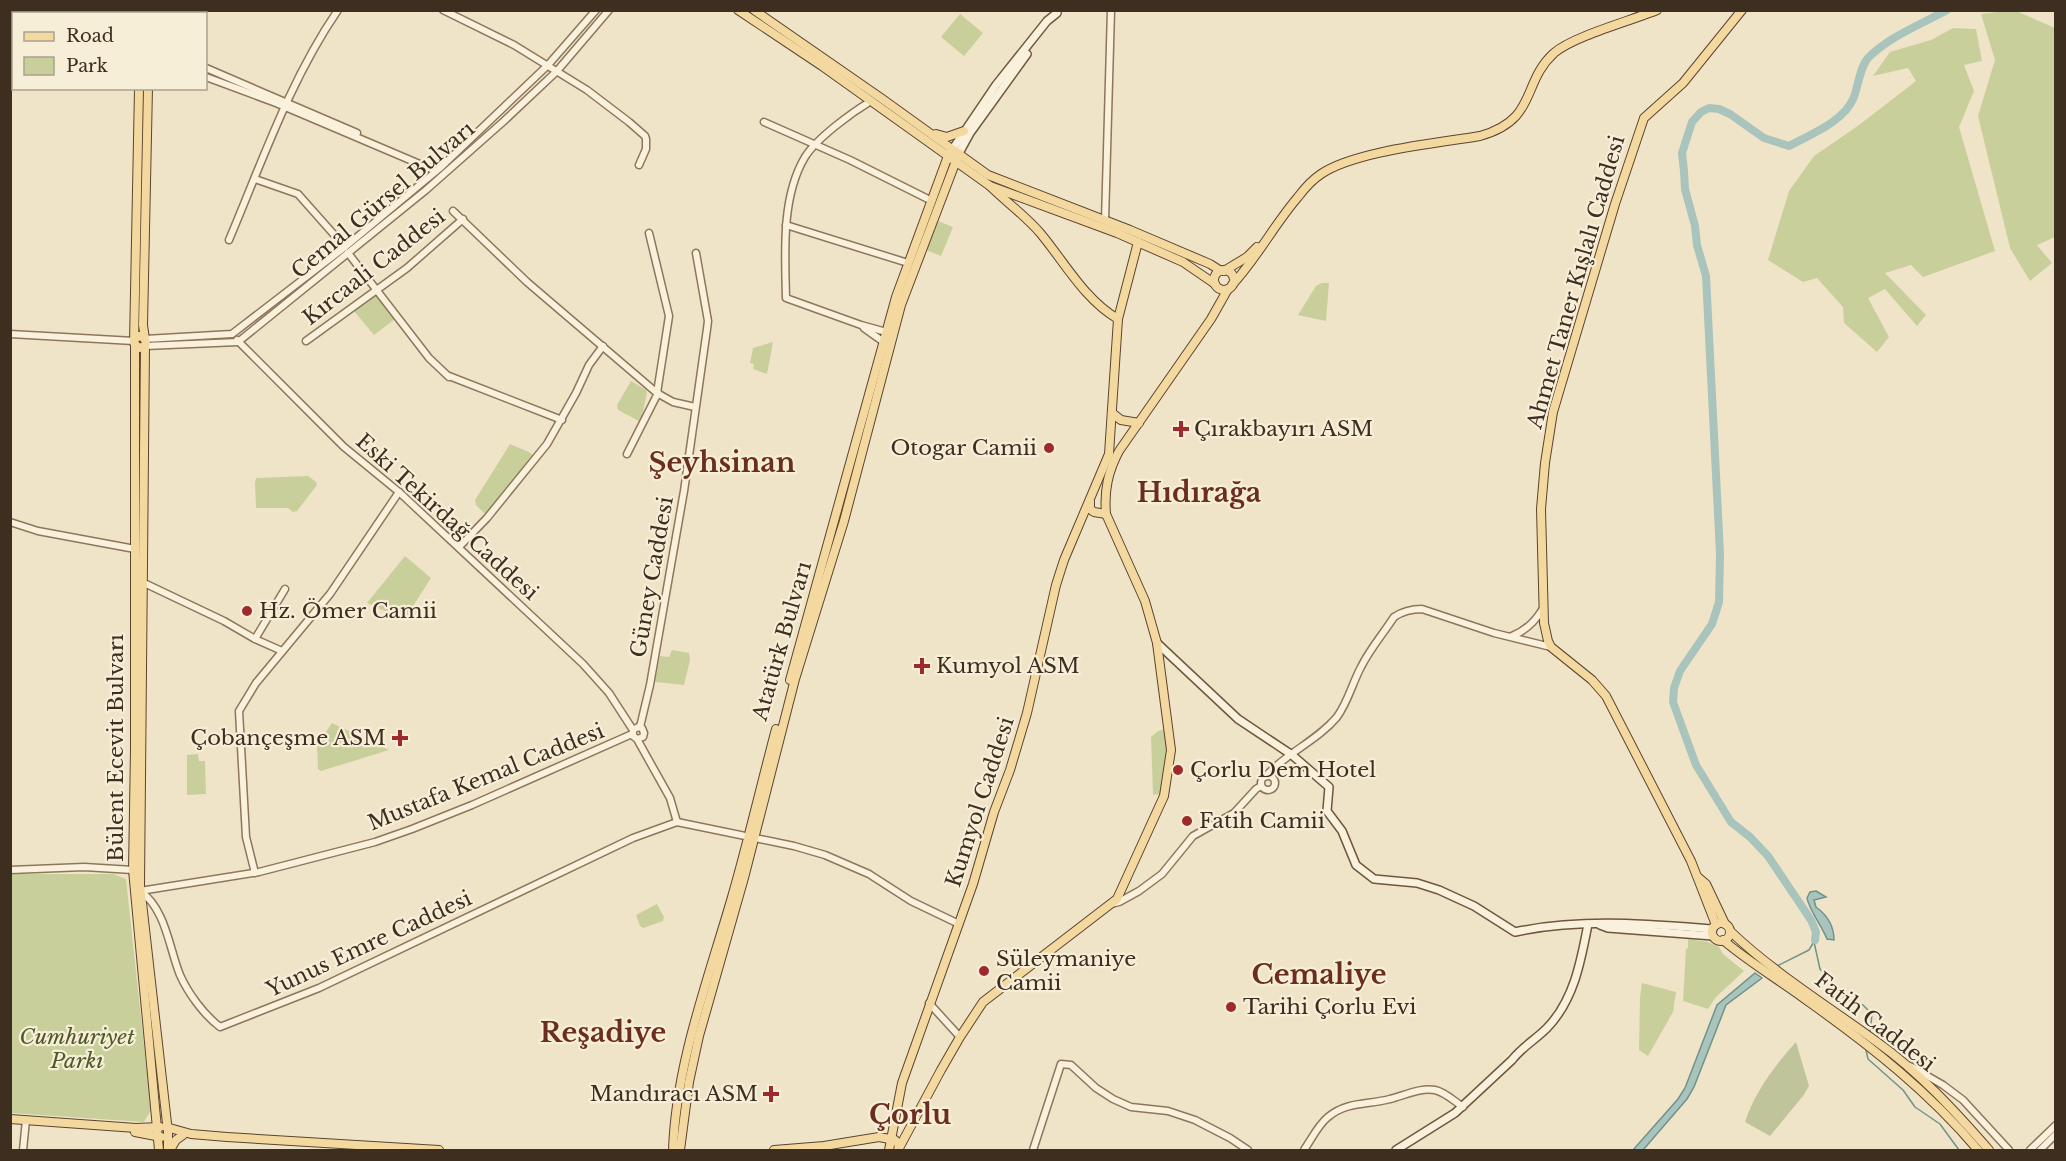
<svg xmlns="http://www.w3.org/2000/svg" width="2066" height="1161" font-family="'Libre Baskerville',serif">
  <rect width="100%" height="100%" fill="#f0e4c8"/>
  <g fill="#c9cf9b">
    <path d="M2014,10L2055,28V237L2037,245L2052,263L2030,281L2010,248L1978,116L1995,60L1981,14Z"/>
    <path d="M960,14L983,33L964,56L941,37Z"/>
    <path d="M1953,28L1976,29L1982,61L1964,65L1974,91L1959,127L1995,251L1923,277L1911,265L1885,273L1926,315L1917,326L1885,289L1868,298L1889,337L1877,352L1844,323L1843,307L1817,278L1803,282L1768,260L1789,191L1814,156L1859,125L1916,81L1908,68L1873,76L1890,52L1931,40Z"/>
    <path d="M938,221L953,227L941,256L926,250Z"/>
    <path d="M1322,283H1329L1326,321L1298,315L1316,286Z"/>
    <path d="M376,295L395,319L374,335L354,311Z"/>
    <path d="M773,342L767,374L753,369L754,364L750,363L753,348Z"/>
    <path d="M631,381L646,390L647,393L641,420L639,421L618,410L617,405Z"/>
    <path d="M510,444L529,452L535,457L485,514L476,505L475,500Z"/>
    <path d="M308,476L316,482L317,485L297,511L293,512L288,508H256L255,483L256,478Z"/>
    <path d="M405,556L431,578L404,620L367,603Z"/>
    <path d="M672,650L689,653L690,660L684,685L655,682L660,656L669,657Z"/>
    <path d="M332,723L389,750L321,771L318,769L317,745Z"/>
    <path d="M1166,729L1169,749L1161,794L1153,795L1151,737L1158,731Z"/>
    <path d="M198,754L199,761H205L206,794L187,795V755Z"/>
    <path d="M10,874H113L126,879L151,1110L144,1122L11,1113Z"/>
    <path d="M657,904L664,917L663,921L643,928L640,926L636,915Z"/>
    <path d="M1688,939L1708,942L1719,947L1723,954L1744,971L1716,997L1708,1009L1683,1001L1686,949L1688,948Z"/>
    <path d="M1642,983L1676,992L1673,1012L1648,1056L1639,1050L1640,997Z"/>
  </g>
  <path fill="#bfc49a" d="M1796,1042L1809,1086L1803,1096L1770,1136L1745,1122C1754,1093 1775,1065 1796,1042Z"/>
  <g fill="#a9c4bc" stroke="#6f938a" stroke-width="1.5">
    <path d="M1816,891L1826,897L1814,900L1816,907C1827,915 1834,926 1834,940L1827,939C1822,926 1809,910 1807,898L1810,892Z"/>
    <path d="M1755,973L1762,978L1726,1005L1694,1087L1687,1099L1643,1150H1633L1678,1099L1685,1088L1717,1005Z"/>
  </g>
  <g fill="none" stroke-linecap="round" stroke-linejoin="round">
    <g stroke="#6f938a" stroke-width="1.5">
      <path d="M1814,942L1820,969L1847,1000L1863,1005L1872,1014L1870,1034"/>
      <path d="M1777,966L1809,950L1815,940"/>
      <path d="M1866,1050L1868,1059L1903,1090L1915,1107L1940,1124L1959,1150"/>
    </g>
    <path stroke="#a9c4bc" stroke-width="8" d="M1815,940L1816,932L1811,920L1768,856L1750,837L1731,822L1696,765L1673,702L1674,688L1680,671L1712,624L1719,602L1720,554L1706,276L1697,245L1695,226L1685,189L1684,171L1682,153L1692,122L1701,112L1709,108L1719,109L1730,114L1764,138L1789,146C1811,134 1844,122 1854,97C1858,86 1860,67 1868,58C1890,36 1920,25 1947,10"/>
    <defs>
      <g id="tertiary">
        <path d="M443,10L514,45L587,90L629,122L645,136L646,139V149L639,165"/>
        <path d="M206,68L357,133"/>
        <path d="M206,77L276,103L436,171"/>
        <path d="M871,101C851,113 817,138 805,157C781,197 785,254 786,298L861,325L890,333"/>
        <path d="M764,122L850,160L932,201"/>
        <path d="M255,179L298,194L345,247"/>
        <path d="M453,211L527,282L657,393L673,402L695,407"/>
        <path d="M1105,221L1111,10"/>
        <path d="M786,225L908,263"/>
        <path d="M649,233L669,316L657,393"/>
        <path d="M229,240C262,162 290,80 338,10"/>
        <path d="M348,253L429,358L449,377"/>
        <path d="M864,328L885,343"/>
        <path d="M10,334L134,341"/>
        <path d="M145,339L232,334L345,247L440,168L548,65L596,10"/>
        <path d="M237,340L344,447L399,492L583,664L609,693L633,730"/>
        <path d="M306,341L407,268L463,219"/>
        <path d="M145,346L238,342L426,190L504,121L557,71L609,10"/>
        <path d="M449,376L562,420"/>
        <path d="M627,454L658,393"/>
        <path d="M10,522L38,531L135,549"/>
        <path d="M459,547L487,518L547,444L576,393L589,365L603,346"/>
        <path d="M142,582L224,621L255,639L282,651"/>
        <path d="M1512,636C1525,631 1534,623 1542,610"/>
        <path d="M255,639L285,589"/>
        <path d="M640,727L650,685L684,491L707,329L708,321L696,253"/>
        <path d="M637,739L643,737L644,733L642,728L638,727L633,730V736L637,739L670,798L677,822"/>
        <circle cx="1268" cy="783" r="7"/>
        <path d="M1266,776C1286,753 1317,741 1337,717C1348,702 1352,684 1361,667C1370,649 1383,634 1394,617C1403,611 1411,609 1422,609L1494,633L1551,647"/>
        <path d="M10,870L84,867L133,870"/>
        <path d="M255,873L246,837L239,711L256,683L330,594L399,492"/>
        <path d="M140,891C166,909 169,948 180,975C188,993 204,1015 220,1027L319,988L633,838L677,822L794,846L825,855L869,874L911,901L959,924"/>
        <path d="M140,891L259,872L375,842L412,829L472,805L632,734"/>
        <path d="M1111,904L1119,902L1139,891L1162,874L1193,836L1234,813L1256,789L1261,786"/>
        <path d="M929,1003L960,1037"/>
        <path d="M1910,1066L1943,1085L1963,1100L2009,1150"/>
        <path d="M23,1150L26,1120"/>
        <path d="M1033,1150L1061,1064L1071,1065L1096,1088L1113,1099L1131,1107L1168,1111L1195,1120L1230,1138L1248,1150"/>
        <path d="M1304,1150C1311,1140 1318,1125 1328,1117C1347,1101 1368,1105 1390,1099C1403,1096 1421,1087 1435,1090C1445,1092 1454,1101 1463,1107"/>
        <path d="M2030,1150L2056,1125"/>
        <path d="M2040,1150L2056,1134"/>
      </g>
      <g id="secondary">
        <path d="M950,153L996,85L1047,21L1057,13"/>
        <path d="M959,153L970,133L1027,54"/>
        <path d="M1157,643L1238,719L1292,755L1329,787L1327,811L1342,831L1356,865L1374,879L1417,883L1439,890L1474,906L1515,932C1581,918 1646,924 1713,929"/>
        <path d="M1600,925L1608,928L1713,936"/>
        <path d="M1396,1150L1455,1113L1512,1060C1522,1047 1535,1040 1547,1028C1574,1000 1581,961 1588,924"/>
      </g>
      <g id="primary">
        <path d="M738,10L822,66L990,186L1117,233L1183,262L1215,284"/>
        <path d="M754,10L881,98L988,175L1130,230L1210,264L1221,271"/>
        <path d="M147,14L148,10"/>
        <path d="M155,14V10"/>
        <path d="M936,134L947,137L964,131"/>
        <circle cx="1224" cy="280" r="10"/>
        <path d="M1224,271L1247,257L1257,247"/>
        <path d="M1232,285C1257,258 1274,225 1298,197C1304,189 1312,180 1321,174C1355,151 1438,143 1480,136C1538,120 1521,83 1554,53C1574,36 1630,21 1657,10"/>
        <path d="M1118,319L1138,242"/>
        <path d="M135,339L139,336L143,337L146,342L145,346L139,348L134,343L139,88"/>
        <path d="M145,339L143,325L148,88"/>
        <path d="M135,345V749L133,870L159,1150"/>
        <path d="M145,346L140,885L168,1132V1150"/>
        <path d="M1112,413L1121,420L1139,423"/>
        <path d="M1090,502V509L1094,512L1106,514"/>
        <path d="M790,680L896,297L948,156"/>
        <path d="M1699,878L1706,884L1725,924"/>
        <circle cx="1721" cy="932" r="9"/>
        <path d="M1716,925L1691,861L1606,696L1592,680L1551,647L1548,641L1544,623L1541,509L1545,463L1553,412L1615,204L1644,118L1683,83L1742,10"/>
        <path d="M1730,931C1774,973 1828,1006 1877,1042C1919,1072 1955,1111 1989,1150"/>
        <path d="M1723,940C1750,963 1781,981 1809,1002C1871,1046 1929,1092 1978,1150"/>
        <path d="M10,1119L136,1128L160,1127"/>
        <path d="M166,1127L191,1134L227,1137L439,1150"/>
        <path d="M135,1132L161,1137"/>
        <path d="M170,1150L176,1140L183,1135"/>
        <path d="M673,1150C676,1064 708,980 732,897C748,842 761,785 776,729"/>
        <path d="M680,1150L689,1082L699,1036L744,878L795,679L844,521L901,305L959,153"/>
        <path d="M774,1150L824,1146L879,1137L895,1140L898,1143L899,1149"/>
        <path d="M889,1150L902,1083L973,884L994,812L1010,770L1027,713L1056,585L1064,560L1109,454L1118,319C1085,300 1065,263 1041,234C1026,216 1006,202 990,186"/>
        <path d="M898,1150L941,1070L960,1037L983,1002L1117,899L1164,796L1171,750L1157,643L1145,601L1106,514C1104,490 1108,472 1119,451L1211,319L1228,289"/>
      </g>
    </defs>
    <use href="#tertiary" stroke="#8d765c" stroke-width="9"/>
    <use href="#secondary" stroke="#6f573f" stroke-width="10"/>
    <use href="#primary" stroke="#5b4430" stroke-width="10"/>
    <use href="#tertiary" stroke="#faf1dc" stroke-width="6"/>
    <use href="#secondary" stroke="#faf1dc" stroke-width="7"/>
    <use href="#primary" stroke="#f3d9a0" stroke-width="8"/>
  </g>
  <g fill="#9e2a2b" stroke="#f7eed8" stroke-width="2">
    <path d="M1178 420h6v6h6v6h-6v6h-6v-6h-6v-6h6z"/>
    <circle cx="1049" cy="448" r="6"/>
    <circle cx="247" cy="611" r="6"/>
    <path d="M919 657h6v6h6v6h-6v6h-6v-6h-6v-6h6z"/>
    <path d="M397 729h6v6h6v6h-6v6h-6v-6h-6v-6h6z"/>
    <circle cx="1178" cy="770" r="6"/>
    <circle cx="1187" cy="821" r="6"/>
    <circle cx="984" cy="971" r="6"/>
    <circle cx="1231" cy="1007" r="6"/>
    <path d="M768 1085h6v6h6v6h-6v6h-6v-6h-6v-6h6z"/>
  </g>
  <g text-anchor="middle" stroke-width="4.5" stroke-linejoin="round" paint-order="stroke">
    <g font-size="21" fill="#3d2e20" stroke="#f7eed8">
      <text transform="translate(383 200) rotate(-40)" y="7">Cemal Gürsel Bulvarı</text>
      <text transform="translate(374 267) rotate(-38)" y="7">Kırcaali Caddesi</text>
      <text transform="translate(1576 282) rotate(-74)" y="7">Ahmet Taner Kışlalı Caddesi</text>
      <text transform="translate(447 517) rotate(42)" y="7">Eski Tekirdağ Caddesi</text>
      <text transform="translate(652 577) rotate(-80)" y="7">Güney Caddesi</text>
      <text transform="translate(782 641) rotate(-74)" y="7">Atatürk Bulvarı</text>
      <text transform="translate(116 748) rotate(-90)" y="7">Bülent Ecevit Bulvarı</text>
      <text transform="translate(486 777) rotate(-22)" y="7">Mustafa Kemal Caddesi</text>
      <text transform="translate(980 802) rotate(-72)" y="7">Kumyol Caddesi</text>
      <text transform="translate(369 944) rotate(-25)" y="7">Yunus Emre Caddesi</text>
      <text transform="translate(1875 1022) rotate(38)" y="7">Fatih Caddesi</text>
    </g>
    <g font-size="21" fill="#3d2e20" stroke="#f7eed8" text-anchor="start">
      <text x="1194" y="436">Çırakbayırı ASM</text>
      <text x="1037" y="455" text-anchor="end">Otogar Camii</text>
      <text x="259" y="618">Hz. Ömer Camii</text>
      <text x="936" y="673">Kumyol ASM</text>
      <text x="386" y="745" text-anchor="end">Çobançeşme ASM</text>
      <text x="1190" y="777">Çorlu Dem Hotel</text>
      <text x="1199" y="828">Fatih Camii</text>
      <text x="996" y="966">Süleymaniye<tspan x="996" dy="24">Camii</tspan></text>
      <text x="1243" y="1014">Tarihi Çorlu Evi</text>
      <text x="758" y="1101" text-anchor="end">Mandıracı ASM</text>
    </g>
    <g font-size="21" font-style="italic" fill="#4d5a26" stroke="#f7eed8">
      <text x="77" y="1044">Cumhuriyet<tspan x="77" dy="24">Parkı</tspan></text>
    </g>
    <g font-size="27" font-weight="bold" fill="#6b2e1e" stroke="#f7eed8">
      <text x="722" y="472">Şeyhsinan</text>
      <text x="1199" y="502">Hıdırağa</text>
      <text x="1319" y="984">Cemaliye</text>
      <text x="603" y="1042">Reşadiye</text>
      <text x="910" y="1124">Çorlu</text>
    </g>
  </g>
  <rect width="2066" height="1161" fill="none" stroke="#3d2e20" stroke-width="24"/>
  <rect x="12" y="12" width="195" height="78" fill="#f7eed8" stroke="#ada18e" stroke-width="1.5"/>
  <rect x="24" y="32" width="30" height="9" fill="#f3d9a0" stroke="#ada18e" stroke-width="1.5"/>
  <text x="66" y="42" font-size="18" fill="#3d2e20">Road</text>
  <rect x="24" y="57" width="30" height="18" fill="#c9cf9b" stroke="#ada18e" stroke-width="1.5"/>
  <text x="66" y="72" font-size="18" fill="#3d2e20">Park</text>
</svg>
